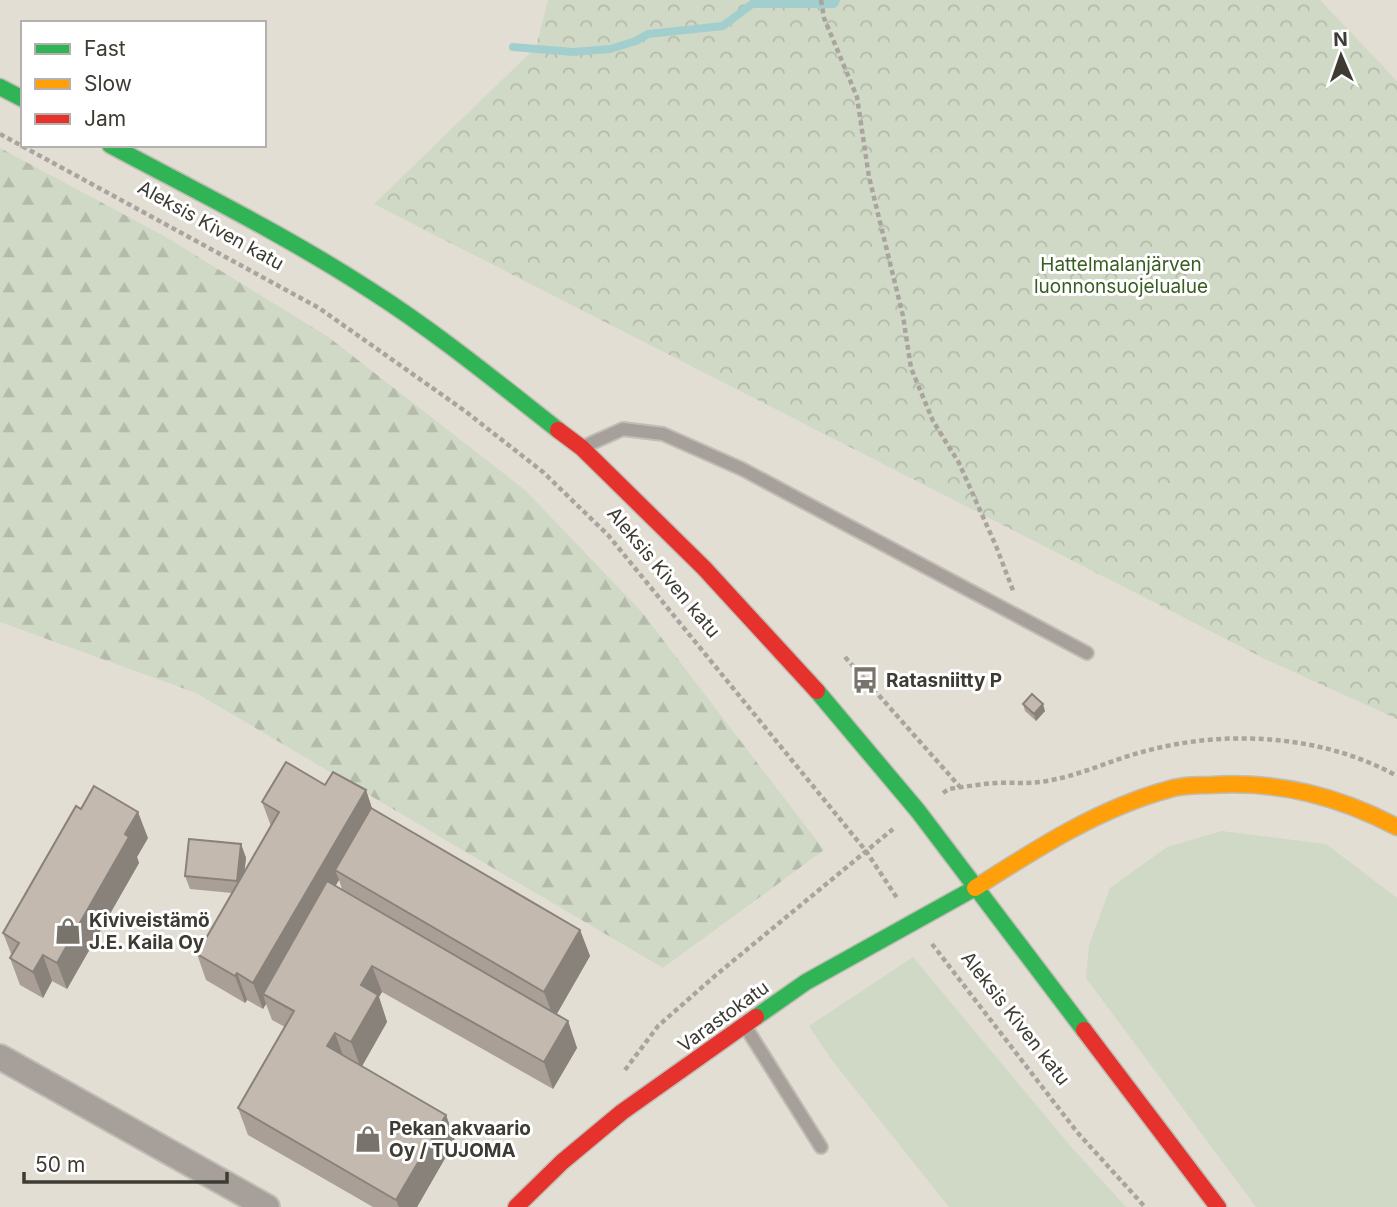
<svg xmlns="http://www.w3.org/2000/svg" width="1397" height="1207" font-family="Inter,sans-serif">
  <defs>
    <pattern id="forest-firs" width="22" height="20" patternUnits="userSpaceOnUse" patternTransform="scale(1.75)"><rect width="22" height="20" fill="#d0d9c5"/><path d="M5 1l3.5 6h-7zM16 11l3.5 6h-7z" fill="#b4bbaa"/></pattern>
    <pattern id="park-crowns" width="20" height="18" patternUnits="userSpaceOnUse" patternTransform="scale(1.75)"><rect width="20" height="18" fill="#d0d9c5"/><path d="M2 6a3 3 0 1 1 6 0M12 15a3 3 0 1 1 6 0" fill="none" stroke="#b4bbaa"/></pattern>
  </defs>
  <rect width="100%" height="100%" fill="#e3ded4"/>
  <g fill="#d0d9c5">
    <path d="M1222,831L1326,844L1397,898V1207H1256L1086,978L1089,945L1110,888L1167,847Z"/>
    <path d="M913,957L1072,1148L1126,1207H949L831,1059L809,1026Z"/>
  </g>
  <path fill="url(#forest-firs)" d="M0,148L164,236L327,336L525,490L641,611L824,850L663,968L196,693L0,622Z"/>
  <path fill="url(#park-crowns)" d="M548,0H1320L1397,81V719L1267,660L374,204L536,47Z"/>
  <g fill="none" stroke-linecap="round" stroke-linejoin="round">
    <path stroke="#a2cfce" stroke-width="8" d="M513,47L573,52L610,49L636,41L648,34L723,26L752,4H834L836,0"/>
    <defs>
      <g id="lane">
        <path d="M585,446L623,429L663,434L742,469L1087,653"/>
        <path d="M745,1026L821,1147"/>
      </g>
      <path id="street" d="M0,1057L267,1207"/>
      <g id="fast">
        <path d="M0,87L23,99"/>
        <path d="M110,145C198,192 287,236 370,290C436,332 497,382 558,430"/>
        <path d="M817,691L918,811L1084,1030"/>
        <path d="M756,1017L806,982L975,888"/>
      </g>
      <path id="slow" d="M975,888C1036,849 1099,808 1170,789C1183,785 1198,785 1212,785C1279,781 1338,796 1397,827"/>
      <g id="jam">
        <path d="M558,430L582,448L704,568L817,691"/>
        <path d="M1084,1030L1218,1207"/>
        <path d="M516,1207L562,1162L622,1112L756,1017"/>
      </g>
    </defs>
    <use href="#lane" stroke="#c0bdb5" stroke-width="16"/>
    <use href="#street" stroke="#c0bdb5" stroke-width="28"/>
    <use href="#fast" stroke="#c0bdb5" stroke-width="19"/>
    <use href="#slow" stroke="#c0bdb5" stroke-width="19"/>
    <use href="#jam" stroke="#c0bdb5" stroke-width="19"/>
    <g stroke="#a9a49e" stroke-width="4.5" stroke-dasharray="5 3.5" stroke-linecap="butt">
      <path d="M821,0L824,18L857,97L869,177L903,316L911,368L933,421L959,463L996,546L1014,593"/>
      <path d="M0,134L319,308L465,411L543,472L608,535L866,851L897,898"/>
      <path d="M845,657L960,787"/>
      <path d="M943,793L949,789C964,787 980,784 996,783C1011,782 1025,784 1039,782C1075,778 1108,761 1142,752C1224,729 1321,734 1397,776"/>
      <path d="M932,944L1077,1132L1145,1207"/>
      <path d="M625,1070L658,1026L716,975L893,829"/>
    </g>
    <use href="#lane" stroke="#a7a09a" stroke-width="12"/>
    <use href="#street" stroke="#a7a09a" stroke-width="24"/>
    <use href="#fast" stroke="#30b455" stroke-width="16"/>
    <use href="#slow" stroke="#ff9f0a" stroke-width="16"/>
    <use href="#jam" stroke="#e5322d" stroke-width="16"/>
  </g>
  <g fill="#a99f96" fill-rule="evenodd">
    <path d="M1023,704L1045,711L1036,721L1025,711Z"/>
    <path d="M325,785L366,790L372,809L580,930L590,956L556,1015L568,1021L577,1048L553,1089L382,992L379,997L387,1022L362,1066L446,1115L455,1141L417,1207H373L248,1135L238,1108L285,1027L272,1020L266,1004L263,1009L247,1000L245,1003L206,980L197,954L232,893L190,889L185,876L241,844L246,858L244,872L271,826L262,802ZM339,880L342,889L335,885Z"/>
    <path d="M81,809L148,838L137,857L139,863L67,989L52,981L43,998L20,985L10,958L12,956L3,933Z"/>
  </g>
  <g fill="#89827a">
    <path d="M1043,704L1045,711L1036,721L1034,714Z"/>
    <path d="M366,790L375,817L335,870L339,880L270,998L263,994L266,1004L263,1009L253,983Z"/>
    <path d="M138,812L148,838L137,857L139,863L67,989L57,963Z"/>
    <path d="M241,844L246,858L242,894L237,881Z"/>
    <path d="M580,930L590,956L554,1019L544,992Z"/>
    <path d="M43,955L52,981L43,998L33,972Z"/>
    <path d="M372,966L382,992L379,997L387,1022L361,1068L351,1042L361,985Z"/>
    <path d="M237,973L247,1000L245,1003L235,976Z"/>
    <path d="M568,1021L577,1048L553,1089L544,1062Z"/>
    <path d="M335,1033L344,1059L327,1046Z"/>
    <path d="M446,1115L455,1141L417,1207H399L396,1200Z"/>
  </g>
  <g fill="#c4b9af" stroke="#89827a" stroke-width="2">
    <path d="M1032,694L1043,704L1034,714L1023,704Z"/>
    <path d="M286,762L325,785L333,772L366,790L253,983L237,973L235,976L197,954L279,812L262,802Z"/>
    <path d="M94,786L138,812L125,834L129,837L57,963L43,955L33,972L10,958L19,943L3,933L76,806L81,809Z"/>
    <path d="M371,808L580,930L544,992L335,870Z"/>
    <path d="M189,839L241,844L237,881L185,876Z"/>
    <path d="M327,881L568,1021L544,1062L372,966L361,985L378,995L351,1042L335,1033L327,1046L446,1115L396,1200L238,1108L294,1011L263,994Z"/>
  </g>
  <defs>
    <symbol id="bus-bare" viewBox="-9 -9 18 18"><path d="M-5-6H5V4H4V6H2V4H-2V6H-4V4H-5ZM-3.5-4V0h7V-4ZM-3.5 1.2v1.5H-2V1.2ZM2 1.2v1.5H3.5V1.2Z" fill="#78746b" stroke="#fff" stroke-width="2.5" paint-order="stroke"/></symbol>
    <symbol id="shop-bare" viewBox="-9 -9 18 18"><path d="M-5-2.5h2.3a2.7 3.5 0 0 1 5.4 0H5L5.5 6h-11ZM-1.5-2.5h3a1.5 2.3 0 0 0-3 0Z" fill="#78746b" stroke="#fff" stroke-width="2.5" paint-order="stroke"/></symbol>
  </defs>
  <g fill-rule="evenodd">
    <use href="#bus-bare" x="846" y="661" width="38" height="38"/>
    <use href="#shop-bare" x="49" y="912" width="38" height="38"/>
    <use href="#shop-bare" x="349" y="1120" width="38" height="38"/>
  </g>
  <g text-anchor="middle" stroke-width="6" stroke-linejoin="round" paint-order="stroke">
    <g font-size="19" fill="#3e3b33" stroke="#fff">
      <text transform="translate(211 225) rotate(29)" y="7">Aleksis Kiven katu</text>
      <text transform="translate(664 572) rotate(50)" y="7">Aleksis Kiven katu</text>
      <text transform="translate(723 1016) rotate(-36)" y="7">Varastokatu</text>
      <text transform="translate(1016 1018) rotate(52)" y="7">Aleksis Kiven katu</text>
    </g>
    <g font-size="19" fill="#385d22" stroke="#fff">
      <text x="1121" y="271">Hattelmalanjärven<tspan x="1121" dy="22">luonnonsuojelualue</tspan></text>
    </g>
    <g font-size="19" font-weight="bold" fill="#3e3b33" stroke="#fff" text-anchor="start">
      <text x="886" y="687">Ratasniitty P</text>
      <text x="89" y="927">Kiviveistämö<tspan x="89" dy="22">J.E. Kaila Oy</tspan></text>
      <text x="389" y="1135">Pekan akvaario<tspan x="389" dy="22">Oy / TUJOMA</tspan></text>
    </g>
  </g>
  <rect x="21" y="21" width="245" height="126" fill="#ffffff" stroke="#b2b1ad" stroke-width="2"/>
  <rect x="35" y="44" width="35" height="10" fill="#30b455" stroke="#b2b1ad" stroke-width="2"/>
  <text x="84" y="56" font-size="21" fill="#3e3b33">Fast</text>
  <rect x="35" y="79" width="35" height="10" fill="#ff9f0a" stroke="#b2b1ad" stroke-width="2"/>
  <text x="84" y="91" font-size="21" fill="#3e3b33">Slow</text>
  <rect x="35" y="114" width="35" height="10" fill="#e5322d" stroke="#b2b1ad" stroke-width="2"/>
  <text x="84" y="126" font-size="21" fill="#3e3b33">Jam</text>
  <g transform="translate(1341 56) rotate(358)" stroke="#ffffff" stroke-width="5" paint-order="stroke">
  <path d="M0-5L12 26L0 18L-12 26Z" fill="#3e3b33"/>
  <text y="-10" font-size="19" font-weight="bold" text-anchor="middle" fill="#3e3b33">N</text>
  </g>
  <path d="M24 1172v10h203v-10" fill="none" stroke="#3e3b33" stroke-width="3.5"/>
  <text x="35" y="1172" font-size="21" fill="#3e3b33" stroke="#ffffff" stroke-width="5" paint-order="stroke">50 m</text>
</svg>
